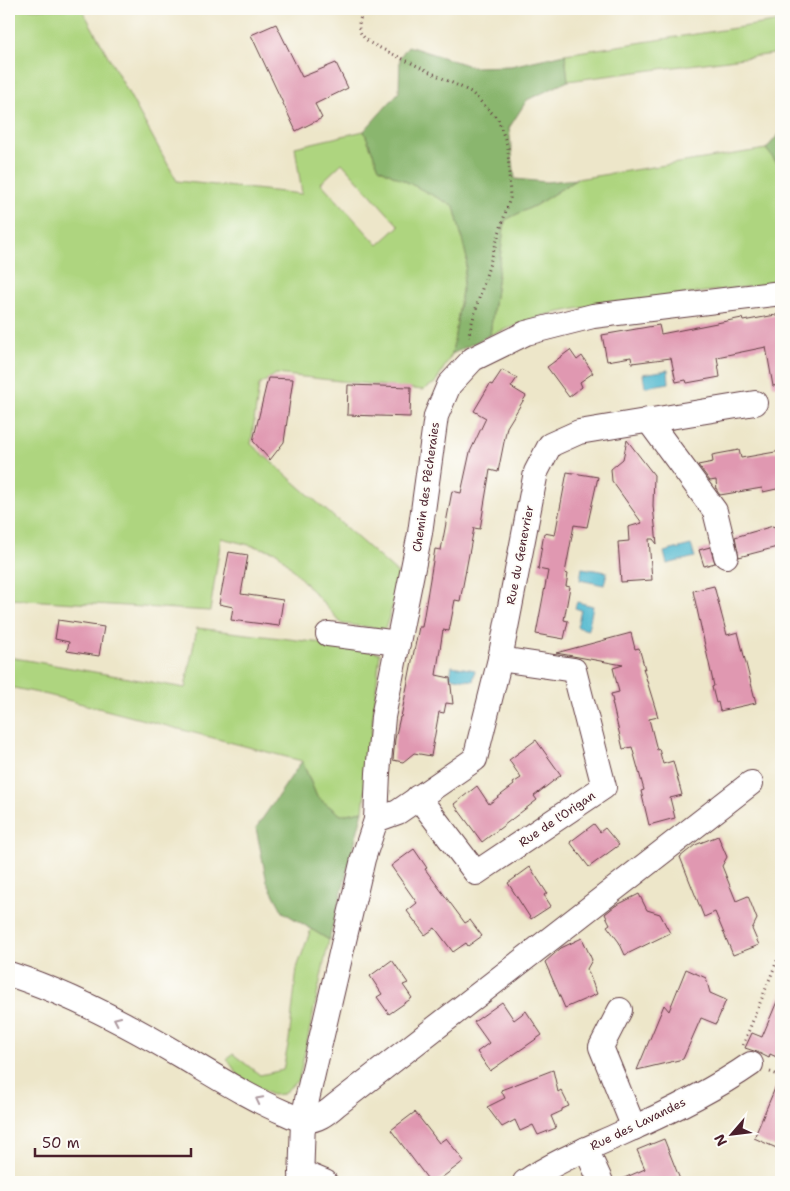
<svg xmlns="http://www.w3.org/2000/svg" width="790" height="1191" font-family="'Shantell Sans',sans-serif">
  <rect width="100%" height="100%" fill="#fdfcf7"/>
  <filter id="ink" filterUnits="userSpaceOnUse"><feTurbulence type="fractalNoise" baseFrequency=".02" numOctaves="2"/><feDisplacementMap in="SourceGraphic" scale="10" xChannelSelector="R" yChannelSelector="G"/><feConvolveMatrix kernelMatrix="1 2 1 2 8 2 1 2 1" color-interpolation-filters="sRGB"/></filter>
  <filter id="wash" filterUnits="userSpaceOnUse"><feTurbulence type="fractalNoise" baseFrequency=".0096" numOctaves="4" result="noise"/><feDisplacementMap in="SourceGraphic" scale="20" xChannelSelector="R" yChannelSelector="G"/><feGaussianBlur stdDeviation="1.12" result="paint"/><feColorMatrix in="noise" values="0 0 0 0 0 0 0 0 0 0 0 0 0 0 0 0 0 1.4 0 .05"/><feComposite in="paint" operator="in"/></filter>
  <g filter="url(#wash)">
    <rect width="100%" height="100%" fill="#ede6c9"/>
    <g fill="#aed57f" stroke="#7c7a55" fill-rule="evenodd">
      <path d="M9,9H82L177,181L302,194L295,147L364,131L379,168L454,206L467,258L452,354L435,383L423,390L276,374L259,385L251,444L402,577L385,629L342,624L277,552L221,538L210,611L9,599V447L13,419H9ZM342,163L399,226L378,245L321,183Z"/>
      <path d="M781,21V53L568,81L565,54Z"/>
      <path d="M766,149L781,168V283L601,304L545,315L490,335L505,220L536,205L577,179Z"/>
      <path d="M197,628L339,645L380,653L363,811L341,815L317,797L302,761L48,695L9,687V657L185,688Z"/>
      <path d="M311,929L329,940L299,1079L283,1094L272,1095L241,1079L227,1059L233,1054L260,1075L283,1070L289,1040L297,968Z"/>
    </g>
    <g fill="#8ab66e" stroke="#6a6a4c">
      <path d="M408,46L473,67L511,66L565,54L568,81L527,100L509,128L515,179L546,182L577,179L536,205L505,220L490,335L452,354L467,259L454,206L379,168L364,131L399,92L400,57Z"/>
      <path d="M778,135H781V168L766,149Z"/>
      <path d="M302,761L317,797L341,815L363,811L329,940L283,912L267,882L256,828Z"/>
    </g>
    <g fill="#50b8cf" stroke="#4d6c7d">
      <path d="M668,370L669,383L645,387L643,374Z"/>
      <path d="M691,545L695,557L667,564L664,552Z"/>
      <path d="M582,568L607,572L604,585L580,580Z"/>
      <path d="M577,602L593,606L588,630L577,627L581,610L575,608Z"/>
      <path d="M452,666L475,670L473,681L450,677Z"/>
    </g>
    <g id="blocks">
      <g fill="#e098b1">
        <path d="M276,24L302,77L336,63L348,88L315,104L322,118L296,131L251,35Z"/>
        <path d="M781,314V385L773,386L766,347L717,357L720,377L687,383L686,380L676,382L671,358L632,363L631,357L607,361L602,335L659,325L661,334L742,318L743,321Z"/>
        <path d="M570,350L577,360L582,356L593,373L580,382L582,387L569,397L547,367Z"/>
        <path d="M502,370L517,378L511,387L526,396L507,427L498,472L490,470L480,529L474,528L460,601L455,600L449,631L443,630L436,675L450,678L453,704L446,703L444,713L439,712L431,756L414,753L403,762L393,760L395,739L400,717H401L413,656L419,627H422L435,549L441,550L452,491L461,493L470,452L486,418L474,411L490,384L492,385Z"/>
        <path d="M268,378L293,379L284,442L270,460L253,441Z"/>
        <path d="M348,385L411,387L410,417L347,415Z"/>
        <path d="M627,440L654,475L653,506L657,544L653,539H649L652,580L621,582L618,542L629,541L628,527L642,523L612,481L611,469L623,459Z"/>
        <path d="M739,450L741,458L781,451V488L763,492L762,488L720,495L717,491L716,480L710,481L698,465L713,462L712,455Z"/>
        <path d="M567,472L598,477L587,527L574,525L565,573L568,574L566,586L570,587L564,620L568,621L564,639L536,634L548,571L538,569L544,533L555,535Z"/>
        <path d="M773,526L774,527L781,526V546L739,557L735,537Z"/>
        <path d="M710,547L715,563L704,566L699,550Z"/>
        <path d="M229,552L248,555L241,594L283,600L279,626L231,620L233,607L219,604Z"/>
        <path d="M714,586L727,635L738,632L756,703L720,711L718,702L716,703L712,687L714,686L693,591Z"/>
        <path d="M58,620L104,627L99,656L67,651L69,642L55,639Z"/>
        <path d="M631,633L635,649L639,648L645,669L643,668L658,717L649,719L657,750L659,749L663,764L673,761L682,795L670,798L675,818L649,825L641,791L644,790L632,747L623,749L612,702H613L611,694L619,692L613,668L623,665L556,653Z"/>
        <path d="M536,740L561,775L534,796L537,800L482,842L454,804L477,786L489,804L514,785L513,783L521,778L509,760Z"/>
        <path d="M594,824L600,832L605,828L619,845L589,867L570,842Z"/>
        <path d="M718,836L727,857L722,866L736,901L748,896L757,919L752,929L759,945L733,955L715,912L704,917L680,857L695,845Z"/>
        <path d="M414,849L427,868L425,869L465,923L470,920L482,936L468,946L466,943L453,952L435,928L425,935L407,911L417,903L391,866Z"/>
        <path d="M530,867L547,893L544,895L551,906L531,919L508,883Z"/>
        <path d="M639,894L647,910L660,914L670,933L625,955L619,942L607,926L610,924L605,914L615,906Z"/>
        <path d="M582,938L592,960L587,969L597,994L565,1008L545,962L561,948Z"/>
        <path d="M392,960L408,983L403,985L412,998L389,1014L377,997L382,994L370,976Z"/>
        <path d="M686,969L706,978L710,993L726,1000L716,1024L701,1018L683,1059L637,1070L664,1005L669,1011Z"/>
        <path d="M781,992V1059L770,1054L769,1058L757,1052L745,1048L752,1033L762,1037Z"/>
        <path d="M502,1002L514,1020L526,1011L542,1035L490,1071L477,1052L489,1043L474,1022Z"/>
        <path d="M553,1070L558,1092L561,1090L569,1106L562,1109V1111L551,1116L556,1128L538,1135L533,1125L520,1131L515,1120L502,1127L487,1107L505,1098L501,1090Z"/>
        <path d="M781,1074V1150L754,1138Z"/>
        <path d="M415,1112L439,1143L446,1138L464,1161L436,1182H430L391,1130Z"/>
        <path d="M664,1139L681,1182H615L645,1169L637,1150Z"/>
      </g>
    </g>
  </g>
  <g filter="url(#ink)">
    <use href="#blocks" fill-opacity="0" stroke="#623d43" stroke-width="1"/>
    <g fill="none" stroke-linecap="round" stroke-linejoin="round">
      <defs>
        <g id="minor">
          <path d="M648,420L715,511L726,556"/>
          <path d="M328,634L398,643"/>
          <path d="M418,797L476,873L604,787L574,670L500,659"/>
          <path d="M376,820L398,812L475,759L500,659L536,472L550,445L579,432L755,403"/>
          <path d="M9,974C69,993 127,1024 181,1056C215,1076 249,1098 285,1113C290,1115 297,1119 303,1120C316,1122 327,1113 336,1105L751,783"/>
          <path d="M620,1010L601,1047L634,1128"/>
          <path d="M586,1149L601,1182"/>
          <path d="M301,1172L325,1182"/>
          <path d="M301,1182L303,1120L308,1095L363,859L376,820L378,773L383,717L420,533L436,416L449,385L473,359L526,333L593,316L781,293"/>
          <path d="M525,1182C554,1162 587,1149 620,1134C665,1114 711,1092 751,1064"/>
        </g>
      </defs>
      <use href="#minor" stroke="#623d43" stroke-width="26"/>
      <g stroke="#623d43" stroke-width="3" stroke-dasharray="1 4" stroke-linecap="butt">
        <path d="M365,9C356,25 356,31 370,43L471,92L498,119L508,148L510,198L477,305L468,337"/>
        <path d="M743,1045L781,951"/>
        <path d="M770,1072L781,1076"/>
      </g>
      <use href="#minor" stroke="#fff" stroke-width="24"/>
    </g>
    <defs><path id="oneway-chevron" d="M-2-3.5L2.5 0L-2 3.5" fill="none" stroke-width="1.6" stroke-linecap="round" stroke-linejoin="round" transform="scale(1.25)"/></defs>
    <g stroke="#ae9aa0">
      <use href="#oneway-chevron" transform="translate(117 1020) rotate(-155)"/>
      <use href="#oneway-chevron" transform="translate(259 1100) rotate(-153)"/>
    </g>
  </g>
  <g text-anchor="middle" stroke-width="4" stroke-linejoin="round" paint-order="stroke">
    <g font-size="12" fill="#4a1f2b" stroke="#fdfcf7">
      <text transform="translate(426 487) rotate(-82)" y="4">Chemin des Pêcheraies</text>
      <text transform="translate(520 555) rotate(-79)" y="4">Rue du Genevrier</text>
      <text transform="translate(557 819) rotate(-34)" y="4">Rue de l'Origan</text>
      <text transform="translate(638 1124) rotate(-26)" y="4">Rue des Lavandes</text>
    </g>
  </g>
  <rect width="790" height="1191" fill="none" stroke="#fdfcf7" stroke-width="30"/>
  <g transform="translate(732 1134) rotate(242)" stroke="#fdfcf7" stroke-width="4" paint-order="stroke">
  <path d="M0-4L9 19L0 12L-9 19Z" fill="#4a1f2b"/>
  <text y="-8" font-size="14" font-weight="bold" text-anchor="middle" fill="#4a1f2b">N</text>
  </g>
  <path d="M35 1148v8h156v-8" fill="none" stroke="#4a1f2b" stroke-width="2.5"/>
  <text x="42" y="1148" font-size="15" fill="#4a1f2b" stroke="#fdfcf7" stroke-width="4" paint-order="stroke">50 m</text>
</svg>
